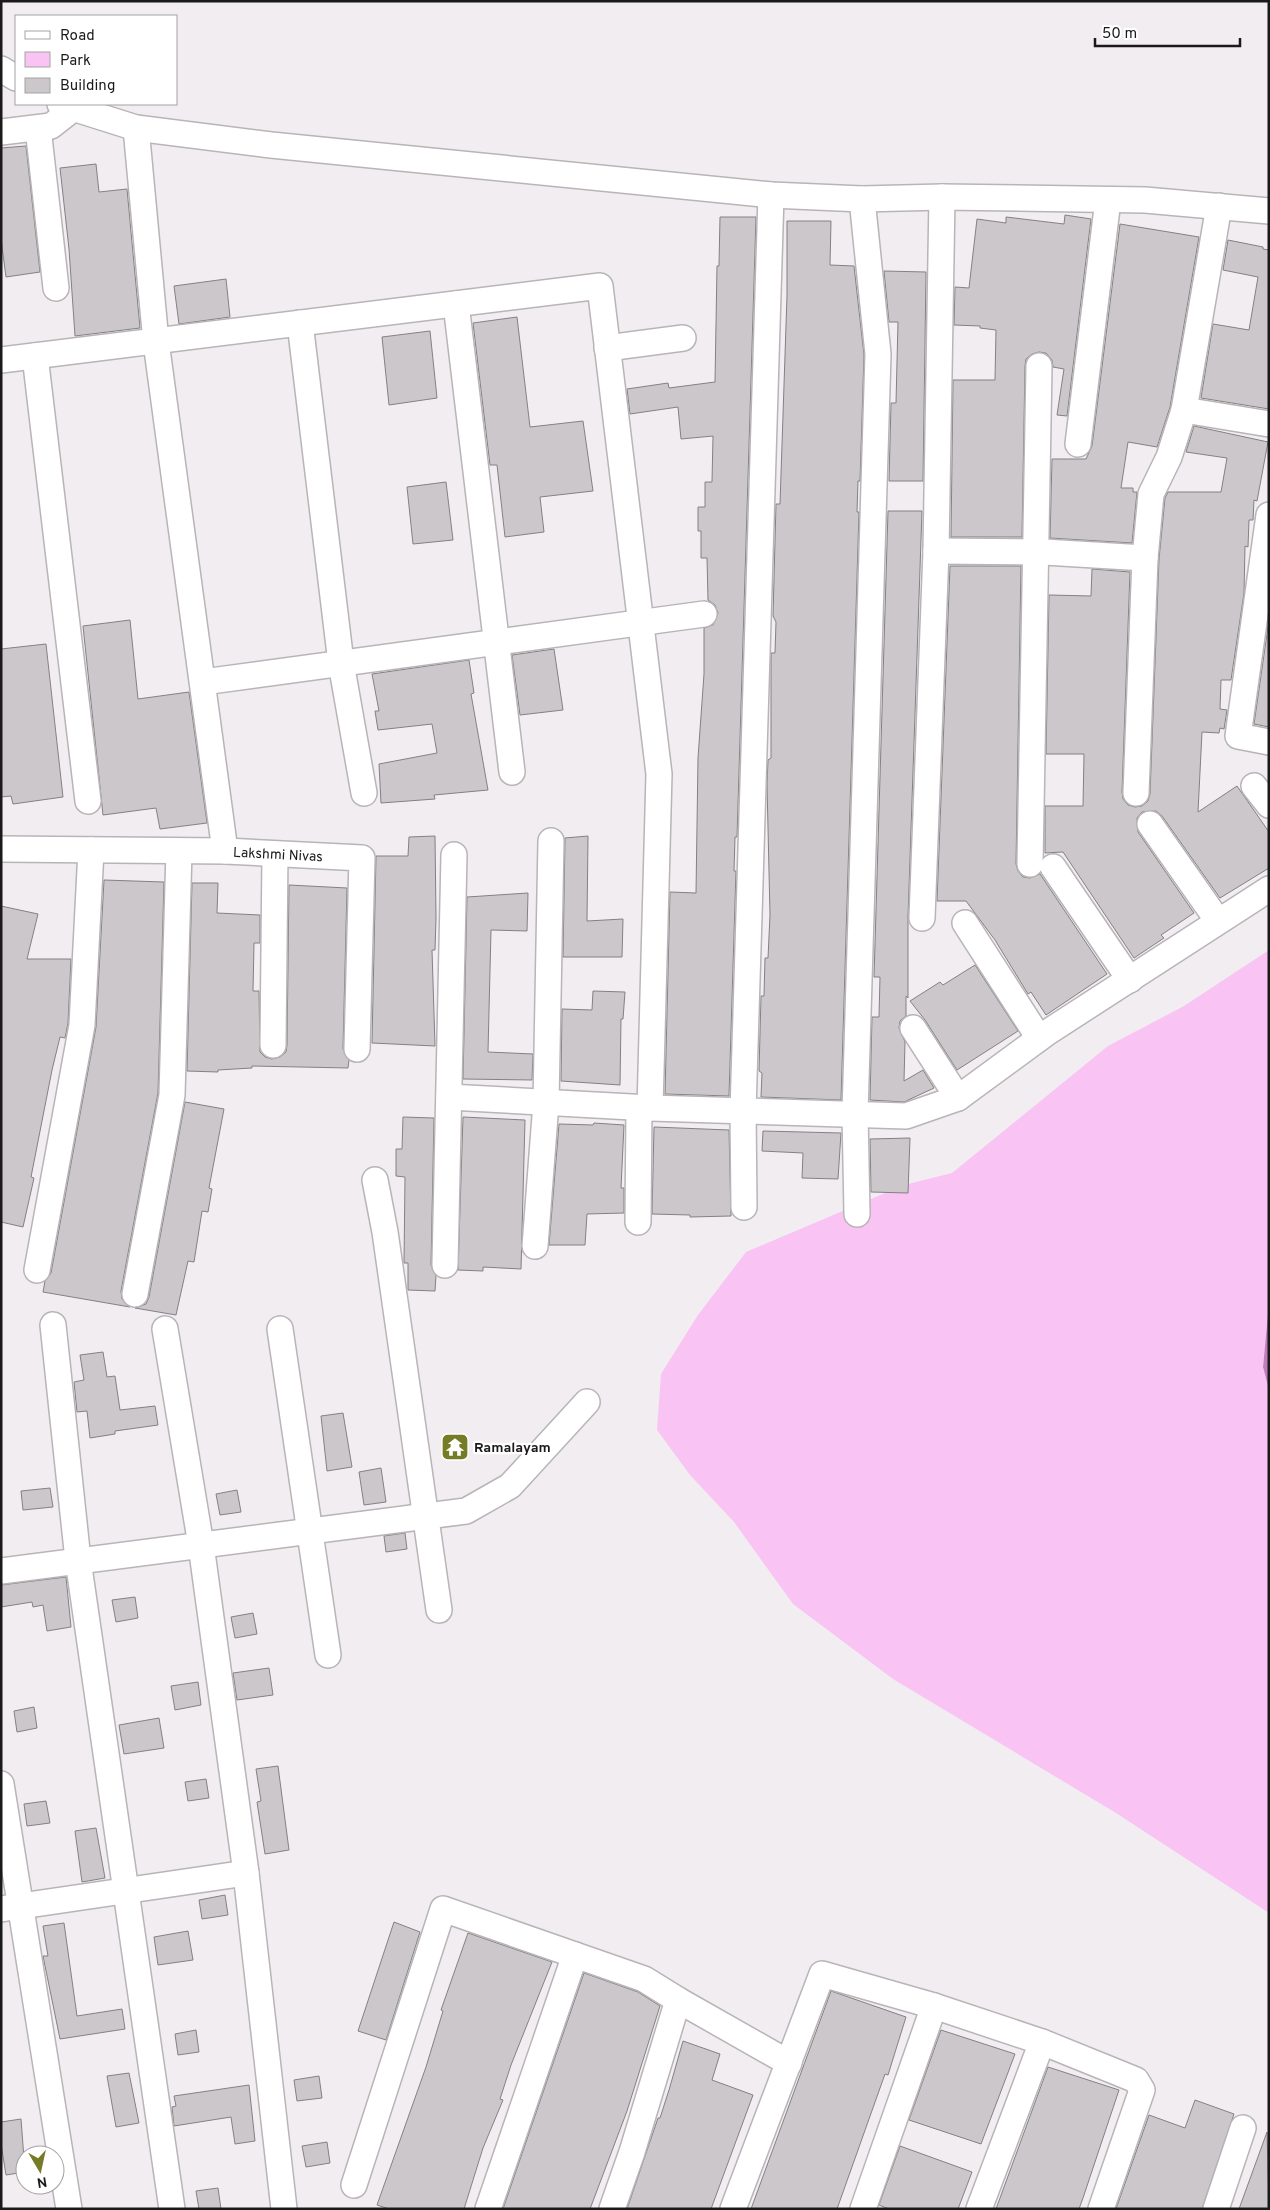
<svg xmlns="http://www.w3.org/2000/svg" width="1270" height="2210" font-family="Overpass,sans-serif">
  <rect width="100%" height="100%" fill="#f2edf1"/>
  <path fill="#f9c4f4" d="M1269,950V1303L1263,1367L1269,1390V1913L1116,1813L893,1679L793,1604L734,1522L690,1475L657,1430L661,1374L698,1315L746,1252L904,1185L952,1173L1108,1046L1184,1006Z"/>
  <path fill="#c17dbc" d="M1269,1303V1390L1263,1367Z"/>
  <g fill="#cbc7ca" stroke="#848083">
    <path d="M26,146L40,272L6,277L1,239V148Z"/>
    <path d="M96,164L99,192L127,189L140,328L75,336L69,249L60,168Z"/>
    <path d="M1065,215L1091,219L1067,416L1057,415L1064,369L1053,367L1052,360L1046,353L1039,352L1032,354L1026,359L1025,366L1022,537H951L953,380H995L996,330L980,328V326L954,325L955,287L969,288L977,219L1006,223V217L1064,224Z"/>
    <path d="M720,217H756L737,837H735L734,871H736L729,1096L665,1094L670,892L696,893L698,758L704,674V628L713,625L718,613L715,605L708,600L707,558H701V531H698V507H705V482H712L713,436L681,439L678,407L630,414L627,389L668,383L669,388L715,382L717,266H719Z"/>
    <path d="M787,221H831L830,265L854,266L864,355L860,481H858L857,512H859L841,1100L761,1097L762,1073L759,1071L761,996H764L765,958H768L770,915L767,784L768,760L771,758V653H775L776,622L773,616L776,504H780L787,296Z"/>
    <path d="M1120,224L1199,237L1170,407L1157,447L1128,442L1121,488H1133V492H1137L1132,543L1050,538L1052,459H1086L1092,446Z"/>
    <path d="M1228,240L1263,247V249L1269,250V409L1201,398L1213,324L1249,330L1258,277L1223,270Z"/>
    <path d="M884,271L926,272L923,481H889L891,403H896L898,322H889Z"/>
    <path d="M226,279L230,317L179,324L174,286Z"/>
    <path d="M517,317L530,427L583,421L593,491L540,497L544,532L505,537L497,465H490L473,323Z"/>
    <path d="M430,331L437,398L389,405L382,337Z"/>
    <path d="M1194,426L1268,442L1257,501L1254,500L1253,520H1249L1248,547L1245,546L1244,593L1231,680H1221L1220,709L1227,710L1224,729L1220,728L1219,733L1202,732L1198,812L1237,786L1269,832V868L1220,898L1162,816L1156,811L1142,812L1137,818L1138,832L1194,913L1161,935L1164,938L1134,958L1063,852L1045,853V806H1083L1084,754H1046L1049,595L1091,596L1092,569L1130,572L1122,792L1123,799L1128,805L1135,807L1142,806L1148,801L1150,794L1159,559L1165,498L1168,492H1221L1227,458L1186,452Z"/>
    <path d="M446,482L453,540L413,544L407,487Z"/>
    <path d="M888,511H922L908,917V998L906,996V1016L900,1021L899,1028L905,1042L904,1081L923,1070L934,1088L904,1102L870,1100L872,1017H879L880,977H874Z"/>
    <path d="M950,566H1021L1016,864L1018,871L1023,877L1030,878L1040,874L1107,974L1046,1015L1031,992L1028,994L995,940L966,901H937Z"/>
    <path d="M130,620L138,699L189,692L207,823L160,829L156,808L103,815L83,626Z"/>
    <path d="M1269,620V727L1254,724Z"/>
    <path d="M46,644L63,797L13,804L11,796L1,797V649Z"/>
    <path d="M554,649L563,710L520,715L512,655Z"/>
    <path d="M469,660L474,693L471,694L488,790L434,795L435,799L381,803L379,764L437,753L432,724L378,730L375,711H379L372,674Z"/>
    <path d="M435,836L436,918L435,950H432L435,1046L372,1043L376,856H408L409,837Z"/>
    <path d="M588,836L587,921L623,919L622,957H563L565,838Z"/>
    <path d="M104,880L164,882L158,1093L121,1291L122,1299L130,1307L43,1292L45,1281L51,1273L96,1027Z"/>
    <path d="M192,883H218L217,913L260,915V943H254L253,991H259L260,1052L265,1057L272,1059L280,1057L286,1052L287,1045L289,885L347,888L343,1049L349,1060L348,1068L252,1066V1068L218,1070V1072L187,1071Z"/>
    <path d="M528,893L527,931L491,930L488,1052L533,1054L532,1080L463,1079L467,897Z"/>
    <path d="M1,906L38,914L27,959H71L68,1023L65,1038L60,1037L52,1070L31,1177L34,1178L23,1227L1,1222Z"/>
    <path d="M975,965L1018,1031L957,1070L925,1020L910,1001L940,982L943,985Z"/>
    <path d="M593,991L625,992L623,1019H621L620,1085L561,1081L562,1009L592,1010Z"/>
    <path d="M185,1102L224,1109L209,1188L212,1189L208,1212L202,1211L194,1262L188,1261L176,1315L135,1308L146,1304L149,1297Z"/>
    <path d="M403,1117L434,1118L431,1265L436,1275L435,1291L408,1290V1263H404L405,1177L396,1176V1149H402Z"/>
    <path d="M463,1117L525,1120L521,1269L483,1267V1271L458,1270Z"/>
    <path d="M594,1123L624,1125L621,1188H624V1213L587,1214L585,1245H549L559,1124L593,1125Z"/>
    <path d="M654,1127L729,1130L731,1216L690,1217V1215L652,1214Z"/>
    <path d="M763,1131L841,1133L838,1179L802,1178L803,1153L762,1151Z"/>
    <path d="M910,1138L908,1193L871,1192L870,1139Z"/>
    <path d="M103,1352L107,1377L115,1376L120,1410L155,1406L158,1425L115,1431V1434L90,1438L87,1411L77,1412L74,1382L84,1380L80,1355Z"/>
    <path d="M343,1413L352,1467L327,1471L321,1416Z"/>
    <path d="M381,1468L386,1502L364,1505L359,1472Z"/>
    <path d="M50,1488L53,1507L23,1510L21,1491Z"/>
    <path d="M237,1490L241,1512L220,1515L216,1494Z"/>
    <path d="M405,1533L407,1549L386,1552L384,1536Z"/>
    <path d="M66,1577L71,1627L47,1631L43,1605L33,1607L32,1602L1,1607V1585Z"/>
    <path d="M135,1597L138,1618L116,1622L112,1600Z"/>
    <path d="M253,1613L257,1634L235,1638L231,1617Z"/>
    <path d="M269,1668L273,1695L237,1700L233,1673Z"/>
    <path d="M198,1682L201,1705L175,1710L171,1686Z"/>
    <path d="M34,1707L37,1728L17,1732L14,1711Z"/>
    <path d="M159,1718L164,1748L124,1754L119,1725Z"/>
    <path d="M278,1766L289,1850L265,1854L257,1802L261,1801L256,1769Z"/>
    <path d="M206,1779L209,1798L188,1801L185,1782Z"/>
    <path d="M46,1801L50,1823L27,1826L24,1804Z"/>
    <path d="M96,1828L105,1878L82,1882L75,1831Z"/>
    <path d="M225,1895L228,1915L202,1919L199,1900Z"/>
    <path d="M394,1922L420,1932L386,2040L358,2031Z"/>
    <path d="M64,1923L77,2016L122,2009L125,2029L60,2039L43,1956H48L43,1926Z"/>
    <path d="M188,1931L193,1960L158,1965L154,1937Z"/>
    <path d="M468,1933L552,1962L511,2065L500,2099L503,2100L483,2148L464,2209H389L377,2205L426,2067L443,2011L441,2010Z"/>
    <path d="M584,1973L638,1992L660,2006L627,2111L590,2209H503Z"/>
    <path d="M831,1991L906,2017L888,2075L885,2074L837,2209H751Z"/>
    <path d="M196,2030L199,2052L178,2055L175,2034Z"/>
    <path d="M941,2030L1015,2054L981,2144L909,2120Z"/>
    <path d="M683,2041L720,2054L712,2080L753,2095L711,2209H627L658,2118H660L669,2090Z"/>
    <path d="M1048,2067L1119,2090L1083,2198L1079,2209H996Z"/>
    <path d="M129,2073L139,2123L116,2127L107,2076Z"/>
    <path d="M319,2076L322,2098L297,2101L294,2080Z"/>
    <path d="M249,2085L255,2141L235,2144L231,2117L174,2126L172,2107L176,2106L174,2096Z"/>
    <path d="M1195,2100L1234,2114L1202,2209H1116L1149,2115L1185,2128Z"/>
    <path d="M21,2119L25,2172L6,2175L1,2144V2122Z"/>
    <path d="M1267,2132L1269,2209H1239Z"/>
    <path d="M327,2142L330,2163L306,2167L302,2146Z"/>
    <path d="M900,2146L972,2172L958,2209H889L879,2205Z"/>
    <path d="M218,2188L221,2209H199L196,2191Z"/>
  </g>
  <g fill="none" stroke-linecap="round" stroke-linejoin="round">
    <defs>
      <g id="minor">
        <path d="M1,69L16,78"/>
        <path d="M60,104L136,128L271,145L771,195L862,199L942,197L1145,200L1269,211"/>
        <path d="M38,128L56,288"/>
        <path d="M136,128L156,342L225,851"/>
        <path d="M1,132L51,126L74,108"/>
        <path d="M456,304L512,772"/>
        <path d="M300,323L341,663L364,793"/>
        <path d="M607,348L683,338"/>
        <path d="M35,356L88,801"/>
        <path d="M1,360L600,286L659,774L650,1108"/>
        <path d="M1184,410L1269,424"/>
        <path d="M1078,444L1108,200"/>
        <path d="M1269,515L1238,736L1269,742"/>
        <path d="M936,551L1044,552L1145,558"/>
        <path d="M203,682L704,614"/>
        <path d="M1254,786L1269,805"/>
        <path d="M1136,793L1145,558L1151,494L1169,457L1184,410L1219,206"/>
        <path d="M1150,824L1218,921"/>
        <path d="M1,849L225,851L362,858L357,1049"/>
        <path d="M1030,864L1039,366"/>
        <path d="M1053,867L1130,980"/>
        <path d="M922,918L936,551L942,197"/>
        <path d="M965,923L1039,1038"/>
        <path d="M913,1028L958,1098"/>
        <path d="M273,1045L275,854"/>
        <path d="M449,1097L650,1108L906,1116L958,1098L1048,1032L1269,889"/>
        <path d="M375,1180L385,1232L439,1610"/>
        <path d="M744,1207L743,1111L771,195"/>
        <path d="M857,1214L855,1113L878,354L862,199"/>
        <path d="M638,1222L639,1108"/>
        <path d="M535,1246L546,1103L551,841"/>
        <path d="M445,1265L454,855"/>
        <path d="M37,1270L82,1025L91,850"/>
        <path d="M135,1294L172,1095L179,851"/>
        <path d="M53,1325L78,1560L172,2209"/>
        <path d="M165,1329L201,1545L246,1873L284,2209"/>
        <path d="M280,1329L328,1655"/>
        <path d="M1,1571L466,1511L510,1486L587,1402"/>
        <path d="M1,1784L69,2209"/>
        <path d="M1,1909L246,1873"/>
        <path d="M678,2000L789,2063"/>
        <path d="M354,2185L443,1909L575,1955"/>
        <path d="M488,2209L575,1955L644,1979L678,2000L632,2152L612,2209"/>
        <path d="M733,2209L822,1974L934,2006L1042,2042L1136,2080L1142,2090L1101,2209"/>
        <path d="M863,2209L934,2006"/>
        <path d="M979,2209L1042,2042"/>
        <path d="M1216,2209L1243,2128"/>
      </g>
    </defs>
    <use href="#minor" stroke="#b8b4b8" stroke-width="28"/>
    <use href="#minor" stroke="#fff" stroke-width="25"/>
  </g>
  <defs>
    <symbol id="temple-square" viewBox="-11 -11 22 22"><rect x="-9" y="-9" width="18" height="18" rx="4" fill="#767b25" stroke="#fff"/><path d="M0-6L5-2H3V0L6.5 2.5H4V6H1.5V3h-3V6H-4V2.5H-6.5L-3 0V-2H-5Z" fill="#fff"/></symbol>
  </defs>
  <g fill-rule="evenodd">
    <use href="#temple-square" x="439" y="1431" width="32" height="32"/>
  </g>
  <g text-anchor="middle" stroke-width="4.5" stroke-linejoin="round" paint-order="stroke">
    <g font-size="14" fill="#1b1a1b" stroke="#fff">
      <text transform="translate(278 854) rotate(3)" y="5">Lakshmi Nivas</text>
    </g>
    <g font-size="14" font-weight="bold" fill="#1b1a1b" stroke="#fff" text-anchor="start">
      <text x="474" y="1452">Ramalayam</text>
    </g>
  </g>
  <rect width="1270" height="2210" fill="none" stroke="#1b1a1b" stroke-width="5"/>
  <rect x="15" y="15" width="162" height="90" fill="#ffffff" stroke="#a4a3a4"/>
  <rect x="25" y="31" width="25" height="8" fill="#ffffff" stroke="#a4a3a4"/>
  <text x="60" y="40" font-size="15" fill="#1b1a1b">Road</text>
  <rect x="25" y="52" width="25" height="15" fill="#f9c4f4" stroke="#a4a3a4"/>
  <text x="60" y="65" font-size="15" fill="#1b1a1b">Park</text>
  <rect x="25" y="78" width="25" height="15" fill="#cbc7ca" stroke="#a4a3a4"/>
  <text x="60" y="90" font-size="15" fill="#1b1a1b">Building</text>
  <g transform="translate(40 2170) rotate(171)"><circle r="24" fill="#ffffff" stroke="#a4a3a4"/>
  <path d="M0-4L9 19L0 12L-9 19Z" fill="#767b25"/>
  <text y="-8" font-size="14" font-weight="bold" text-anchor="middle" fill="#1b1a1b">N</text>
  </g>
  <path d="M1095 38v8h145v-8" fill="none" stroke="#1b1a1b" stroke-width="2.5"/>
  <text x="1102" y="38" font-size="15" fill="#1b1a1b" stroke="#ffffff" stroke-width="4" paint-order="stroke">50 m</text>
</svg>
